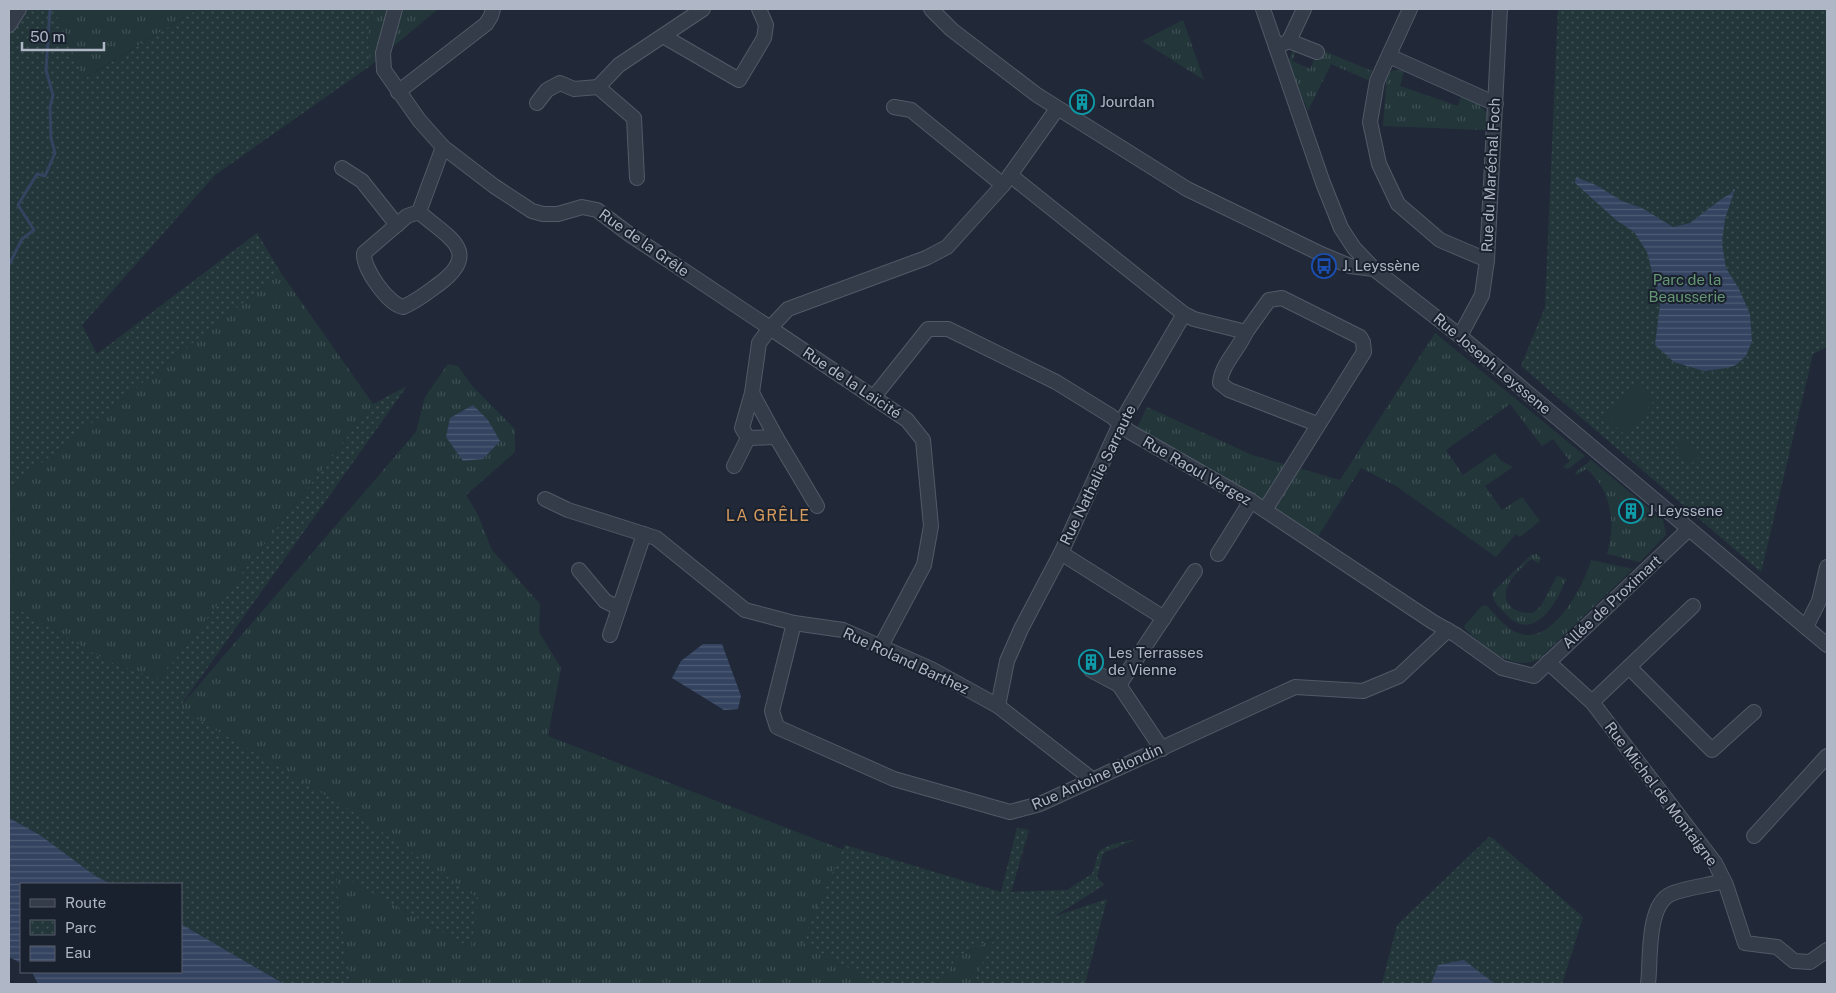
<svg xmlns="http://www.w3.org/2000/svg" width="1836" height="993" font-family="'Public Sans',sans-serif">
  <defs>
    <pattern id="grass-tufts" width="24" height="20" patternUnits="userSpaceOnUse" patternTransform="scale(1.25)"><rect width="24" height="20" fill="#23363a"/><path d="M3 7l-1-3M5 7V3M7 7l1-3M15 17l-1-3M17 17v-4M19 17l1-3" fill="none" stroke="#405155"/></pattern>
    <pattern id="park-dots" width="8" height="8" patternUnits="userSpaceOnUse" patternTransform="scale(1.25)"><rect width="8" height="8" fill="#23363a"/><path d="M2 2h.1M6 6h.1" fill="none" stroke="#405155" stroke-width="1.8" stroke-linecap="round"/></pattern>
    <pattern id="water-rules" width="6" height="5" patternUnits="userSpaceOnUse" patternTransform="scale(1.25)"><rect width="6" height="5" fill="#344360"/><path d="M0 2.5h6" fill="none" stroke="#4f5c75"/></pattern>
  </defs>
  <rect width="100%" height="100%" fill="#212939"/>
  <g fill="url(#grass-tufts)">
    <path d="M46,9H198L83,79Z"/>
    <path d="M374,9H438L370,66L368,35Z"/>
    <path d="M1183,20L1204,80L1142,41Z"/>
    <path d="M1319,49L1372,71L1368,80L1331,64L1308,111L1288,62L1293,50L1296,51L1292,61L1310,69Z"/>
    <path d="M1394,70L1404,71L1400,86L1458,106L1461,96L1479,105L1487,113L1486,130L1383,126L1387,74Z"/>
    <path d="M281,273L373,404L160,679L107,661L9,604V489Z"/>
    <path d="M1435,333L1585,456L1568,469L1563,467L1570,461L1553,439L1542,446L1510,404L1446,450L1463,475L1495,453L1501,461L1513,467L1485,486L1502,510L1522,497L1540,521L1520,537L1516,534L1496,557L1396,486L1361,468L1317,538L1142,433L1137,428L1147,407L1252,455L1340,480Z"/>
    <path d="M448,364L458,366L472,386L515,429V452L466,495L478,515L492,550L540,604L539,632L561,668L548,736L844,850L878,984H356L350,982L335,871L471,948L179,708L416,432L425,397Z"/>
    <path d="M1591,460L1663,520L1666,535L1640,562L1607,554C1616,525 1612,489 1586,469L1577,475L1575,473Z"/>
    <path d="M1537,554L1541,559L1538,563L1531,559C1523,566 1512,576 1508,585C1499,605 1517,614 1533,613L1541,606L1557,576L1566,579C1558,601 1534,644 1507,615C1499,608 1494,603 1492,593L1531,555Z"/>
    <path d="M1591,560L1633,569L1539,659C1512,673 1484,646 1465,629L1464,626L1482,606L1486,605C1495,614 1506,629 1518,633C1552,647 1584,586 1591,560Z"/>
    <path d="M996,937L973,984H941L956,958Z"/>
  </g>
  <g fill="url(#park-dots)">
    <path d="M21,9H54L84,79L198,9H374L368,35L370,66L215,175L82,325L97,354L257,233L281,273L9,489V30Z"/>
    <path d="M1558,9H1827V347L1813,354L1761,572L1521,366L1545,307Z"/>
    <path d="M407,386L179,708L347,808L478,898L471,948L335,872L350,982L356,984H284L181,924V884H111L94,875L40,835L9,818V604L107,661L160,679L373,404Z"/>
    <path d="M1017,828L1029,830L1011,892L1067,890L1092,874L1099,851L1112,844L1137,839L1103,853L1097,877L1104,885L1055,916L1107,899L1085,984H973L995,937L956,958L941,984H878L802,942L845,845L1001,892Z"/>
    <path d="M1490,836L1583,917L1562,984H1382L1397,925Z"/>
  </g>
  <g fill="#23363a">
    <path d="M1634,383L1654,401L1625,435L1605,417Z"/>
    <path d="M1681,440C1690,441 1698,447 1700,456L1693,463C1684,460 1678,455 1677,445Z"/>
  </g>
  <g fill="url(#water-rules)">
    <path d="M1576,177L1598,186L1622,201L1642,208L1673,227L1690,223L1720,200L1733,192V189H1735L1725,219L1722,243L1726,268L1739,289L1750,314L1752,341L1746,356L1736,365L1727,368L1704,371L1674,362L1655,345L1660,304L1647,252L1634,232L1616,220L1575,183Z"/>
    <path d="M473,405L488,420L500,441L483,459L463,461L446,437L450,418Z"/>
    <path d="M703,644H722L741,696L738,709L724,710L672,678L681,661Z"/>
    <path d="M9,818L40,835L94,875L111,884H21V963L9,957Z"/>
    <path d="M181,924L284,984H38L32,972H181Z"/>
    <path d="M1464,960L1495,984H1431L1438,965Z"/>
  </g>
  <g fill="none" stroke-linecap="round" stroke-linejoin="round">
    <path stroke="#344360" stroke-width="3" d="M9,265L22,239L34,230L18,205L37,174L45,176L55,153L51,138L50,107L53,95L46,70L50,9"/>
    <defs>
      <g id="minor">
        <path d="M395,9L383,53L384,70L419,120L443,147L494,186L532,211L543,214H558L582,207L597,210L629,234L770,328L788,309L926,258L947,247L1003,185L1057,109"/>
        <path d="M931,9L952,30L1037,95L1187,189L1321,254L1350,266L1374,269"/>
        <path d="M1263,9L1323,183L1341,228L1354,248L1374,269L1460,336L1827,645"/>
        <path d="M1410,9L1377,81L1370,122L1379,164L1398,204L1440,240L1487,260"/>
        <path d="M9,25L19,9"/>
        <path d="M663,36L739,80L764,38L766,25L759,9"/>
        <path d="M1289,41L1304,9"/>
        <path d="M1276,47L1289,41L1317,52"/>
        <path d="M1389,56L1496,104"/>
        <path d="M598,87L634,118L637,178"/>
        <path d="M398,92L486,24L491,16L493,9"/>
        <path d="M537,103L547,90L560,83L574,89L598,87L619,65L703,9"/>
        <path d="M894,107L911,110L1003,185"/>
        <path d="M342,168L362,181L397,225"/>
        <path d="M419,212C447,237 483,251 439,284C428,292 416,302 403,307C388,304 363,269 364,253L407,216L419,212L443,147"/>
        <path d="M1184,314L1194,319L1246,332L1269,300L1282,298L1360,337L1363,342L1364,352L1265,510"/>
        <path d="M1246,332C1239,349 1221,365 1220,383L1229,390L1317,424"/>
        <path d="M1460,336L1482,295L1487,260L1500,9"/>
        <path d="M873,398L928,329H948L1056,382L1111,416L1130,432L1251,501L1433,622L1456,635L1502,668L1534,676L1689,529"/>
        <path d="M776,437L817,506"/>
        <path d="M748,438L776,437L752,393"/>
        <path d="M734,466L748,438L742,428L752,393L759,343L770,328L907,420L923,440L931,526L924,565L881,646"/>
        <path d="M545,499L568,510L656,538L745,610L794,623L843,630L931,669L998,706L1093,780"/>
        <path d="M1061,553L1164,618"/>
        <path d="M1218,554L1251,501"/>
        <path d="M579,570L605,601L619,608"/>
        <path d="M794,623L772,711L777,727L894,779L1010,812L1040,804L1295,687L1363,691L1399,676L1448,630"/>
        <path d="M1806,627L1819,601L1827,567"/>
        <path d="M610,635L644,534"/>
        <path d="M1548,662L1592,702L1715,863L1726,885L1745,943L1777,947L1794,961L1810,962L1827,950"/>
        <path d="M1629,667L1712,750L1754,712"/>
        <path d="M1091,670L1119,685L1162,749"/>
        <path d="M1119,685L1195,571"/>
        <path d="M1592,702L1693,606"/>
        <path d="M998,706L1007,661L1021,629L1061,553L1120,424L1184,314L1010,175"/>
        <path d="M1754,836L1827,756"/>
        <path d="M1648,984C1651,962 1646,905 1671,894C1687,887 1707,886 1724,881"/>
      </g>
    </defs>
    <use href="#minor" stroke="#525967" stroke-width="16"/>
    <use href="#minor" stroke="#343c49" stroke-width="14"/>
  </g>
  <defs>
    <symbol id="building-ring" viewBox="-11 -11 22 22"><circle r="9.5" fill="#1a212e" stroke="#0f9aa8" stroke-width="1.5"/><path d="M-4-6H4V6H1V3H-1V6H-4ZM-2.5-4.3h1.7v1.8h-1.7ZM.8-4.3h1.7v1.8H.8ZM-2.5-1h1.7V.8h-1.7ZM.8-1h1.7V.8H.8Z" fill="#0f9aa8"/></symbol>
    <symbol id="bus-ring" viewBox="-11 -11 22 22"><circle r="9.5" fill="#1a212e" stroke="#1a4fb4" stroke-width="1.5"/><path d="M-5-6H5V4H4V6H2V4H-2V6H-4V4H-5ZM-3.5-4V0h7V-4ZM-3.5 1.2v1.5H-2V1.2ZM2 1.2v1.5H3.5V1.2Z" fill="#1a4fb4"/></symbol>
  </defs>
  <g fill-rule="evenodd">
    <use href="#building-ring" x="1068" y="88" width="28" height="28"/>
    <use href="#bus-ring" x="1310" y="252" width="28" height="28"/>
    <use href="#building-ring" x="1617" y="497" width="28" height="28"/>
    <use href="#building-ring" x="1077" y="648" width="28" height="28"/>
  </g>
  <g text-anchor="middle" stroke-width="4" stroke-linejoin="round" paint-order="stroke">
    <g font-size="15" fill="#afb6c6" stroke="#1a212e" text-anchor="start">
      <text x="1100" y="107">Jourdan</text>
      <text x="1342" y="271">J. Leyssène</text>
      <text x="1648" y="516">J Leyssene</text>
      <text x="1108" y="658">Les Terrasses<tspan x="1108" dy="17">de Vienne</tspan></text>
    </g>
    <g font-size="15" fill="#afb6c6" stroke="#1a212e">
      <text transform="translate(1491 175) rotate(-87)" y="5">Rue du Maréchal Foch</text>
      <text transform="translate(644 243) rotate(35)" y="5">Rue de la Grêle</text>
      <text transform="translate(1492 364) rotate(40)" y="5">Rue Joseph Leyssene</text>
      <text transform="translate(852 383) rotate(34)" y="5">Rue de la Laïcité</text>
      <text transform="translate(1197 471) rotate(30)" y="5">Rue Raoul Vergez</text>
      <text transform="translate(1098 475) rotate(-64)" y="5">Rue Nathalie Sarraute</text>
      <text transform="translate(1612 602) rotate(-43)" y="5">Allée de Proximart</text>
      <text transform="translate(906 661) rotate(25)" y="5">Rue Roland Barthez</text>
      <text transform="translate(1097 777) rotate(-24)" y="5">Rue Antoine Blondin</text>
      <text transform="translate(1661 794) rotate(53)" y="5">Rue Michel de Montaigne</text>
    </g>
    <g font-size="15" fill="#669775" stroke="#1a212e">
      <text x="1687" y="285">Parc de la<tspan x="1687" dy="17">Beausserie</tspan></text>
    </g>
    <g font-size="16" letter-spacing="1" fill="#d4995c" stroke="#1a212e">
      <text x="768" y="521">LA GRÊLE</text>
    </g>
  </g>
  <rect width="1836" height="993" fill="none" stroke="#afb6c6" stroke-width="20"/>
  <rect x="20" y="883" width="162" height="90" fill="#1a212e" stroke="#565d6b"/>
  <rect x="30" y="899" width="25" height="8" fill="#343c49" stroke="#565d6b"/>
  <text x="65" y="908" font-size="15" fill="#afb6c6">Route</text>
  <rect x="30" y="920" width="25" height="15" fill="url(#park-dots)" stroke="#565d6b"/>
  <text x="65" y="933" font-size="15" fill="#afb6c6">Parc</text>
  <rect x="30" y="946" width="25" height="15" fill="url(#water-rules)" stroke="#565d6b"/>
  <text x="65" y="958" font-size="15" fill="#afb6c6">Eau</text>
  <path d="M22 42v8h82v-8" fill="none" stroke="#afb6c6" stroke-width="2.5"/>
  <text x="30" y="42" font-size="15" fill="#afb6c6" stroke="#1a212e" stroke-width="4" paint-order="stroke">50 m</text>
</svg>
